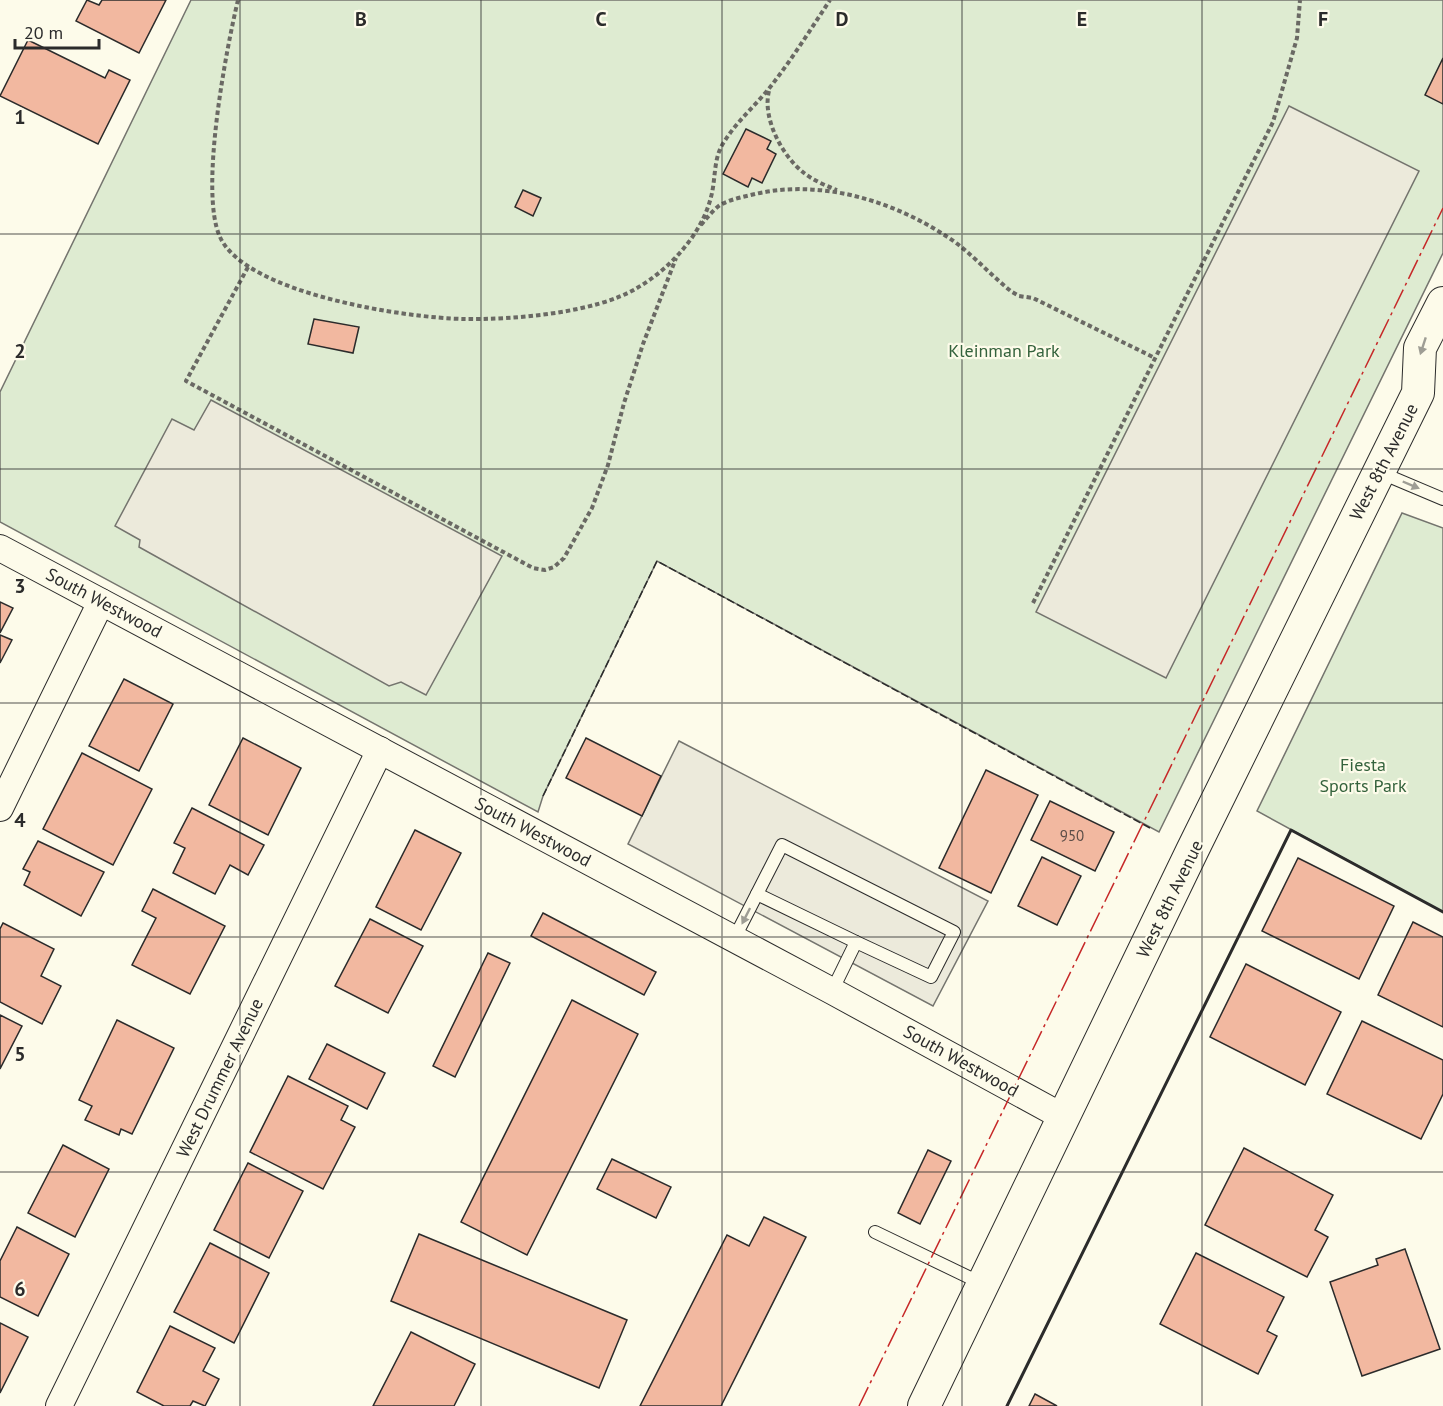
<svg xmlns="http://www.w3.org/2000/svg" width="1443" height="1406" font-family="'PT Sans',sans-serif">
  <rect width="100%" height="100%" fill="#fdfbea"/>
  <g fill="#deebd1" stroke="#74746e" stroke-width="1.5">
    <path d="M191,0H1443V253L1159,832L657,561L543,796L538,812L0,522V392Z"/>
    <path d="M1402,513L1443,528V912L1257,811Z"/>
  </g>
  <g fill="#eceadb" stroke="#74746e" stroke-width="1.5">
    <path d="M1289,106L1419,171L1166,678L1036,612Z"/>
    <path d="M211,400L502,556L426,695L401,682L389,686L139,547L140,540L115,526L172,419L194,430Z"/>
    <path d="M679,741L988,901L933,1006L628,844Z"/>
  </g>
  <g fill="#f2b8a0" stroke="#2b2b2b" stroke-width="1.5">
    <path d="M87,0L99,5L102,0H166L139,53L76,21Z"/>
    <path d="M28,40L105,78L109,70L130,80L98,144L0,96Z"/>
    <path d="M1443,58V104L1425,95Z"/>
    <path d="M746,129L771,141L767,149L776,154L762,183L752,178L748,187L723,174Z"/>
    <path d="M523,190L541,198L533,216L515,207Z"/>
    <path d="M314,319L359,327L353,353L308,344Z"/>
    <path d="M0,602L13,608L0,633Z"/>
    <path d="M0,635L12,640L0,663Z"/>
    <path d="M124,679L173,704L139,771L89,746Z"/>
    <path d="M243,738L301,768L268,835L209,805Z"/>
    <path d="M586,738L661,776L642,816L566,778Z"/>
    <path d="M82,753L152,789L113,865L43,829Z"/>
    <path d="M986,770L1038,795L991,893L939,868Z"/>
    <path d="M1050,801L1114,832L1095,871L1031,840Z"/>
    <path d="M192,808L264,845L248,875L230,865L215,894L173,873L185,848L174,843Z"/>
    <path d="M415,830L461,853L421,930L376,907Z"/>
    <path d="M38,841L104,872L81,916L24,885L30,872L23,869Z"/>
    <path d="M1042,857L1081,876L1057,925L1018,906Z"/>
    <path d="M1298,858L1394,906L1359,979L1262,931Z"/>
    <path d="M153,889L225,926L190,994L132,965L156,918L142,911Z"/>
    <path d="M543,913L656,972L644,995L531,936Z"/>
    <path d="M370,919L423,946L388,1013L335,986Z"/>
    <path d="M1413,922L1443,937V1027L1378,995Z"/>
    <path d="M3,923L54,949L41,976L61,986L42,1024L0,1002V929Z"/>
    <path d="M488,953L510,963L455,1077L433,1066Z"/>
    <path d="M1246,964L1341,1012L1305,1085L1210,1037Z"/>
    <path d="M572,1000L638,1034L527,1255L461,1222Z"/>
    <path d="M0,1015L22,1026L0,1069Z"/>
    <path d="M117,1020L174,1048L132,1134L121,1129L119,1135L85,1120L92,1106L79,1100Z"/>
    <path d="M1362,1021L1443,1060V1094L1421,1139L1327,1094Z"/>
    <path d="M327,1044L385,1073L367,1109L309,1079Z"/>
    <path d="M288,1076L348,1106L341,1120L355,1127L323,1189L250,1152Z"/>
    <path d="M63,1145L109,1169L75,1237L28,1213Z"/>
    <path d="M1244,1148L1333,1195L1315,1230L1328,1237L1307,1277L1205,1225Z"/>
    <path d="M928,1150L951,1161L920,1224L898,1213Z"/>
    <path d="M612,1159L671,1187L656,1218L597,1189Z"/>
    <path d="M248,1163L303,1191L269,1258L214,1230Z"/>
    <path d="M764,1217L806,1237L721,1406H640L727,1235L749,1246Z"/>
    <path d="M17,1227L69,1254L38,1316L0,1297V1261Z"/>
    <path d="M419,1234L627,1320L599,1388L391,1301Z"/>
    <path d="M210,1243L269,1273L234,1343L174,1312Z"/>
    <path d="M1405,1249L1440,1349L1362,1376L1330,1282L1378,1265L1376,1259Z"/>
    <path d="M1196,1253L1284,1297L1267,1331L1277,1336L1258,1374L1160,1324Z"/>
    <path d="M0,1323L28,1337L0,1393Z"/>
    <path d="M170,1326L215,1348L203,1371L219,1379L205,1406L193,1401L190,1406H164L137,1392Z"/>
    <path d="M411,1332L475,1364L454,1406H373Z"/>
    <path d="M1035,1394L1057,1406H1029Z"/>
  </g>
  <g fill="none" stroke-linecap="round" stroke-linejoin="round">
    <defs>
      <g id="service">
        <path d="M1379,472L1443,499"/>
        <path d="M757,894L856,942"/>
        <path d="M734,939L782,845L954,932L931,977L856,942L832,991"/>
        <path d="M875,1232L983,1284"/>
      </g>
      <g id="minor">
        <path d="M0,548L832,991L1065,1118"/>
        <path d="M0,808L101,602"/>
        <path d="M59,1406L380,750"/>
      </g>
      <path id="tertiary" d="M924,1406L1192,851L1418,393L1420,348L1443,303"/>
    </defs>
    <use href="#service" stroke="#2b2b2b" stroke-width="14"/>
    <use href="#minor" stroke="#2b2b2b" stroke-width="28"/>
    <use href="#tertiary" stroke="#2b2b2b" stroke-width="34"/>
    <g stroke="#6a6964" stroke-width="4" stroke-dasharray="4.5 3" stroke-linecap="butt">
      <path d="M238,0C226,50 199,192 220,237C246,294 406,318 464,319C512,320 596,313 637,288C670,269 702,234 711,197C716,179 713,158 724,142C737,121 756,105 771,86C792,59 811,29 830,0"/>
      <path d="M769,91C762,118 782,156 804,173C813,180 826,186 837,190"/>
      <path d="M701,225C707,218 713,210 720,205C731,199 743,197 755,194C820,179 891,200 946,236C970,251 989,274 1012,292L1019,296L1033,298L1155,358"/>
      <path d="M248,267L186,381L533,568L545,570L554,567L564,558L592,508L608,465L624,403L643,344L676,258"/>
      <path d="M1033,603L1273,122L1297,38L1300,0"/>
    </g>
    <use href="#service" stroke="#fdfbea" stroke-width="12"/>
    <use href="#minor" stroke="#fdfbea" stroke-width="26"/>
    <use href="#tertiary" stroke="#fdfbea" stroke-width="32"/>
    <path stroke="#2b2b2b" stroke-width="1.5" stroke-dasharray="8 3" stroke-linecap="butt" d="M543,796L657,561L1150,828"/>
    <path stroke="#2b2b2b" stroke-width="3" d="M1007,1406L1291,830L1443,912"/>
    <path stroke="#c62828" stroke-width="1.5" stroke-dasharray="21 4.5 3 4.5" stroke-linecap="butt" d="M859,1406L1443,208"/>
  </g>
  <defs><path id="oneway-solid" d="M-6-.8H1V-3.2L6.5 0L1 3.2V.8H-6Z" transform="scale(1.5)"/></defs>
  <g fill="#9e9d94">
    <use href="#oneway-solid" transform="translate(1423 346) rotate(108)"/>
    <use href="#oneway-solid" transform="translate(1411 485) rotate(23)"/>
    <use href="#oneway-solid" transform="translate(746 916) rotate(117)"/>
  </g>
  <path fill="none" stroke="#2b2b2b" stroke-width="1.5" stroke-opacity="0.55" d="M240,0V1406M481,0V1406M722,0V1406M962,0V1406M1202,0V1406M0,234H1443M0,469H1443M0,703H1443M0,937H1443M0,1172H1443"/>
  <g text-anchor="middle" stroke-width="4.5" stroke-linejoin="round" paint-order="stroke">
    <g font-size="15" fill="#5d4e48">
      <text x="1072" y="841">950</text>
    </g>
    <g font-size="18" fill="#34623c" stroke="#fdfbea">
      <text x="1004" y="357">Kleinman Park</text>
      <text x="1363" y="771">Fiesta<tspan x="1363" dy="21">Sports Park</tspan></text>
    </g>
    <g font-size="18" fill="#2b2b2b" stroke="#fdfbea">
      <text transform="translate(1384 462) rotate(-63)" y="6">West 8th Avenue</text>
      <text transform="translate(104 603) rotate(28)" y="6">South Westwood</text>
      <text transform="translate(533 832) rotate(28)" y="6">South Westwood</text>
      <text transform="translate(1170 899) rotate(-64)" y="6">West 8th Avenue</text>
      <text transform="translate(961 1061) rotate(29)" y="6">South Westwood</text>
      <text transform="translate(220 1078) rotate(-64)" y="6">West Drummer Avenue</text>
    </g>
  </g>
  <g font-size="20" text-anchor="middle" font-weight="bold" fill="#2b2b2b" stroke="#fdfbea" stroke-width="4.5" stroke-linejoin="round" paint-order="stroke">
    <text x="361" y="26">B</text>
    <text x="601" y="26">C</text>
    <text x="842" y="26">D</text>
    <text x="1082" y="26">E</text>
    <text x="1323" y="26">F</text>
    <text x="20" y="124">1</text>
    <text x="20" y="358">2</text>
    <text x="20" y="593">3</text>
    <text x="20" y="827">4</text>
    <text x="20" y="1061">5</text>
    <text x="20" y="1296">6</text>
  </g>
  <path d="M15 39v9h84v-9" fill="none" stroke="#2b2b2b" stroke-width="3"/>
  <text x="24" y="39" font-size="18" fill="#2b2b2b" stroke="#fdfbea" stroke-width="4.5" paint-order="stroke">20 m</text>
</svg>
